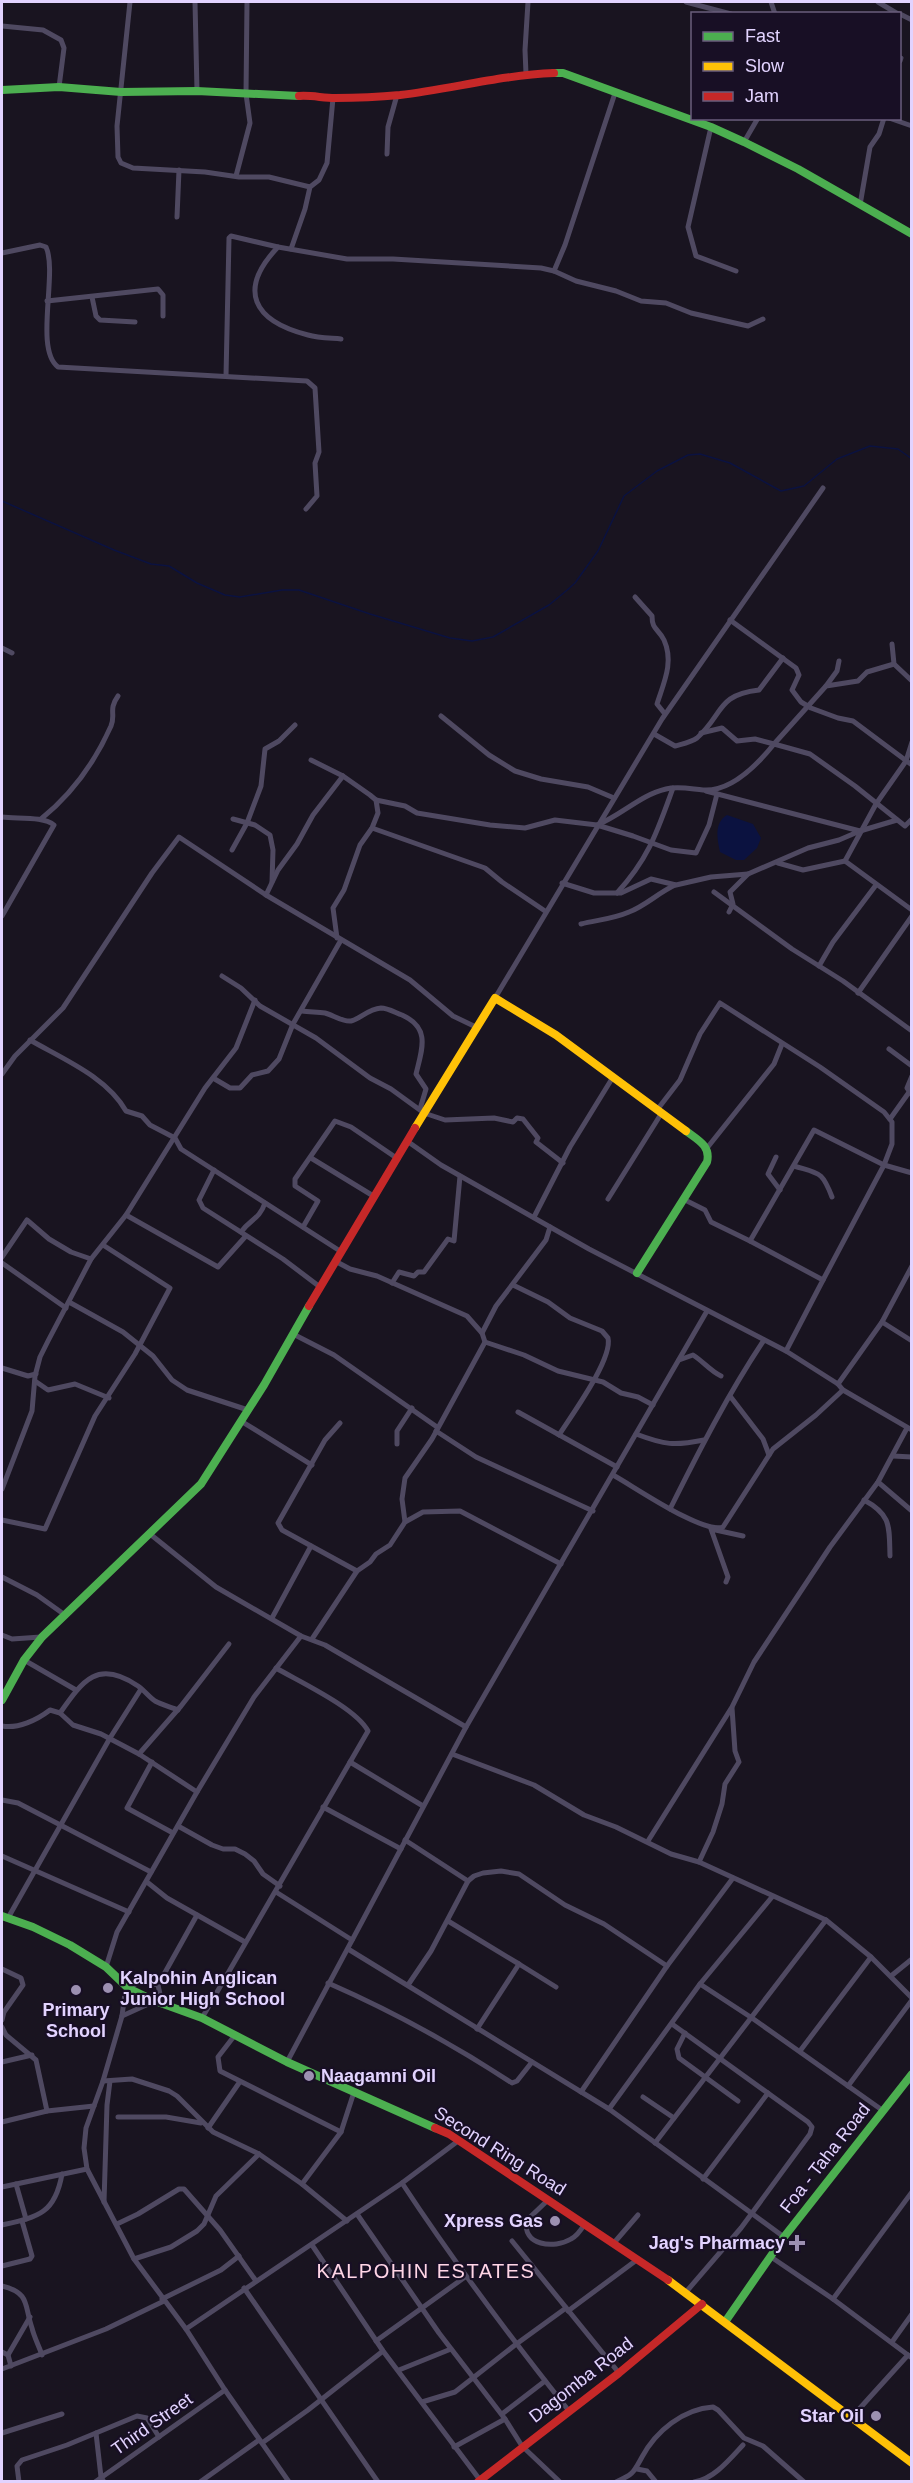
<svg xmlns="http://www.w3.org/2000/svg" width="913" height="2483" font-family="Helvetica,sans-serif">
  <rect width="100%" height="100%" fill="#191420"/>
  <path fill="#0b1240" d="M727,815L753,824L761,838L757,848L744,860H736L720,852C717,838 714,823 727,815Z"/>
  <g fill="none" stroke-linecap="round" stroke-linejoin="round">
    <path stroke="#0b1240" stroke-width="1.5" d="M2,501L114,550L151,564L169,566L197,583L225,595L240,597L282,590H299L370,614L450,638L472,641L493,637L549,605L566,591L575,583L598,551L624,496L657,471L688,455L700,454L730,463L781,491L804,486L837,459L870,446L898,449L912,459"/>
    <g stroke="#4f4961" stroke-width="5">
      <path d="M130,2L117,126L118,157L121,163L133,168L205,172L239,177H269L310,187"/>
      <path d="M195,2L197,91"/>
      <path d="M686,2L731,14"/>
      <path d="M771,2L775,14"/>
      <path d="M878,2L898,14"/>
      <path d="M900,14L912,20"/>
      <path d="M2,26L43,30L61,40L64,48L59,87"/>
      <path d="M900,61L901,58"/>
      <path d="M526,74L525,50L528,2"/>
      <path d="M889,118L912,126"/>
      <path d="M711,127L688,227L696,256L736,271"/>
      <path d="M744,142L758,118"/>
      <path d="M387,154L388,127L397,95"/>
      <path d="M236,176L250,123L246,94L247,2"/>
      <path d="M860,205L870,147L879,134L884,118"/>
      <path d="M177,217L179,170"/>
      <path d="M291,249L305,209L310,187L319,180L327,163L333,98"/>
      <path d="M2,253L40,245L46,247C58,273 34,349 58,367L307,381L315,388L319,452L315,463L317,496L306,509"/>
      <path d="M554,271L565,245L615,93"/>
      <path d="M92,297L96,316L100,320L135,322"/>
      <path d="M47,301L158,289L163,295V316"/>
      <path d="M341,339C330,338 318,338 308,335C253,321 237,290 278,247L347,259H393L541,268L554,271L576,281L616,291L641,301L666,303L691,313L748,326L763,319"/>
      <path d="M226,376L229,238L231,236L278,247"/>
      <path d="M635,597L652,616C652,630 658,628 664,640C674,662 664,682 657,704L665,714"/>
      <path d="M730,620L796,668L799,675L792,690L801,702L811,708L838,718L853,721L912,765"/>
      <path d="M892,644L894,664L912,681"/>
      <path d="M2,648L12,653"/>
      <path d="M826,686L837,671L839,661"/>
      <path d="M441,716L489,755L515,771L541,779L588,787L614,798"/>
      <path d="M701,733L722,728L737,741L755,739L774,744L826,686L858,681L867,672L894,664"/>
      <path d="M654,734L675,746C682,744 692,742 697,738C724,714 716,695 759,690L783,658"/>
      <path d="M912,742L906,761L876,804L845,861L912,910"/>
      <path d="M311,760L343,776L370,795L376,800L378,813L372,828L360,845L344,890L333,908L337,938"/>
      <path d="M706,791L860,831L839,840L808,848L748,874L730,892L733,904L729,912"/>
      <path d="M376,800L405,806L417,813L490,825L525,828L555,820L597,825L633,836L671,850L696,853L709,825L717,794"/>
      <path d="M2,817C17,819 44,816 54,825L2,916"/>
      <path d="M41,819C72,794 95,762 111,726C116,714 108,710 118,696"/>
      <path d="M233,819L255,825L270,835L273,850L272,882"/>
      <path d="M597,825C622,815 640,795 666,789C678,786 691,789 703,790C732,792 758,764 774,744L810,754L855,786L905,826L912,819"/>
      <path d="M372,828L485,868L502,882L545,911"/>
      <path d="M860,831L897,820"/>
      <path d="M232,850L247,823L261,786L265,749L279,741L295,725"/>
      <path d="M778,863L803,870L845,861"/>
      <path d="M562,883L594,893H621L651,879L676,885L711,877L748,874"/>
      <path d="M714,892L792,949L843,981L912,1031"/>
      <path d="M617,893C649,858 657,832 673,788"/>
      <path d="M266,895L278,870L297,844L313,815L343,776"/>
      <path d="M581,924C597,920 613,919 629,912C645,906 658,893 675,885"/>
      <path d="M819,966L833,942L876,885"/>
      <path d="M222,976L241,988L260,1006L316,1038L370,1078L391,1089L424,1113L445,1120L494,1118L513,1122L517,1118L523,1119L538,1138L536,1142L563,1163"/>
      <path d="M858,993L912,916"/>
      <path d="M495,998L662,719L823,488"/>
      <path d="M302,1011C309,1012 317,1012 325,1013C333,1015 342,1022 351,1021C360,1019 368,1009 381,1008C388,1008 396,1013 402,1015C431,1028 422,1049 416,1074L426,1089L420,1109"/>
      <path d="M30,1040C63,1059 107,1077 126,1111L142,1116L150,1125L175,1138L181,1149L340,1251"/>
      <path d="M889,1049L912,1066"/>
      <path d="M2,1074L15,1056L63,1008L152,873L179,837L266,895L410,980L453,1016L478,1028"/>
      <path d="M912,1076L907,1088L912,1095"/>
      <path d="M213,1078L230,1088H240L252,1075L268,1071L279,1059L293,1024L341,940"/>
      <path d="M657,1110L680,1080L700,1034L720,1003L820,1067L884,1112L892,1122V1144L884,1165L823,1280"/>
      <path d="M890,1119L912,1088"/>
      <path d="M407,1141L441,1165L589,1249L786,1351L838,1384L843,1390L912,1430"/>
      <path d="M707,1148L774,1064L782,1044"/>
      <path d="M776,1157L768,1174L780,1190"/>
      <path d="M311,1158L375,1197"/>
      <path d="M794,1166C820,1174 822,1171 832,1197"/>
      <path d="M214,1170L199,1200L203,1208L283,1259L320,1287"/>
      <path d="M608,1199L661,1114"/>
      <path d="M683,1199L705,1210L711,1222L750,1241"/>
      <path d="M126,1215L218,1267L245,1237"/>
      <path d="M534,1217L570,1147L613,1077"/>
      <path d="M303,1227L318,1201L295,1186V1179L335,1121L351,1127L398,1159"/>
      <path d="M241,1232C250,1219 259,1220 265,1203"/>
      <path d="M2,1257L27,1220L49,1239L71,1252L91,1259"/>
      <path d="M335,1261L350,1269L377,1276L467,1316L482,1333L485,1342L432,1439L405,1478L402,1499L405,1522"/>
      <path d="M2,1263L66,1308"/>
      <path d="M392,1283L399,1272L414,1276L418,1272H424L448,1239L454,1241L460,1176"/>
      <path d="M513,1285L548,1302L570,1318L602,1331L608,1338C613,1359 571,1416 559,1435"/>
      <path d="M69,1302L123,1332L153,1356L172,1380L187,1390L248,1410"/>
      <path d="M882,1322L912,1341"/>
      <path d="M482,1333L496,1306L546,1240L550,1227"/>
      <path d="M293,1334L334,1355L437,1427"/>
      <path d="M485,1342L524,1355L558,1371L603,1382L621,1393L638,1397L653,1405"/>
      <path d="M786,1351L823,1280L750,1241L814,1130L884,1165L912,1173"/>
      <path d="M679,1360L693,1355C704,1362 710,1371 721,1376"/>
      <path d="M2,1368L28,1376L36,1374"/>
      <path d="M35,1381L48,1390L75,1384L109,1398"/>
      <path d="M838,1384L882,1322L912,1266"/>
      <path d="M730,1396L763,1439L769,1455"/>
      <path d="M518,1412L617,1467"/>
      <path d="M241,1421L312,1465"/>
      <path d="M340,1423L325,1440L278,1523L282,1530L357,1571"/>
      <path d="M436,1431L476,1457L593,1511"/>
      <path d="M636,1434C665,1445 674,1446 704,1440"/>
      <path d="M397,1444V1431L412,1408"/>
      <path d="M893,1456L912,1457"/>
      <path d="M613,1475C635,1487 702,1534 723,1527L773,1449L816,1415L843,1390"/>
      <path d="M878,1482L912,1511"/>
      <path d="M2,1489L32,1411L35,1376L40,1357L48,1341L91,1259L126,1215L205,1088L236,1048L255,1000"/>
      <path d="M864,1500C892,1515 889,1527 890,1556"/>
      <path d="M670,1509C699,1451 728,1394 764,1340"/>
      <path d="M2,1520L45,1529L95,1416L135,1354L170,1288L103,1245"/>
      <path d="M2,1577L37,1595L65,1615"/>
      <path d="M726,1582L728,1577L711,1529L743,1536"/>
      <path d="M272,1618L311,1546"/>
      <path d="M2,1635L12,1639L41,1637"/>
      <path d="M301,1636L325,1645L466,1727"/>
      <path d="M312,1639L357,1571L370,1562L376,1554L390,1545L405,1522L423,1512L460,1511L561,1564"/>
      <path d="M24,1660L76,1690"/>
      <path d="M60,1713C83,1680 98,1659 138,1686C144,1690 149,1697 155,1701C162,1705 171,1707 178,1710"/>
      <path d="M2,1726C18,1729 37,1720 50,1710L60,1713L73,1725L101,1734L139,1754L197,1792"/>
      <path d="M139,1754L181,1706L229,1644"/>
      <path d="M452,1754L534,1785L584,1815L616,1827L671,1854L699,1862L826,1920L871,1957L912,1998"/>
      <path d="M152,1762L127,1808L173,1833"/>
      <path d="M350,1762L423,1806"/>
      <path d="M2,1800L18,1803L151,1872"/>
      <path d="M323,1807L401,1849"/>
      <path d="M178,1826L212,1845L223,1849H235L245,1854L254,1861L263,1874L280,1886"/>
      <path d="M405,1840L468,1881"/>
      <path d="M648,1841L732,1707L754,1662L830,1547L878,1482L907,1428"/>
      <path d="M2,1856L129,1912"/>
      <path d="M699,1862L713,1832L722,1804L725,1784L739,1762L735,1751L732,1708"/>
      <path d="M147,1882L167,1898L245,1942"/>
      <path d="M276,1892L352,1940"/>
      <path d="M8,1918L110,1738L141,1689"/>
      <path d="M448,1921L519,1964L477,2029"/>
      <path d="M348,1949L609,2109L784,2237"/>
      <path d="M519,1964L556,1987"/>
      <path d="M106,1967L117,1932L197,1792L254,1697L301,1636L216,1587L150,1534"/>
      <path d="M2,1969L21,1978L23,1985L4,2012L2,2020"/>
      <path d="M891,1976L912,1959"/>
      <path d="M328,1983C392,2011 454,2045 512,2083L517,2081L532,2062"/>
      <path d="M700,1984L752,2018L882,2110"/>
      <path d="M158,1985L141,1981L128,1988L125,1993L122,2016L103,2081L86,2128L84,2148L87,2169L134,2259L186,2329L225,2390L289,2482"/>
      <path d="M408,1985L431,1951L468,1881L474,1876L483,1873L501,1871L519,1874L565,1905L604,1924L667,1966"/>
      <path d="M122,2016L155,2001L160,1994L158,1985L197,1915"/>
      <path d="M202,2018L368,1731C356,1708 300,1682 276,1668"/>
      <path d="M672,2024L808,2122L812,2127L810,2134L741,2228L686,2292"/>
      <path d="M2,2027L6,2035L36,2060L47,2111"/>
      <path d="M685,2033L677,2049L679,2058L738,2101"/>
      <path d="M235,2035L218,2057L220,2071L341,2132"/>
      <path d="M800,2051L871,1957"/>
      <path d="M2,2062L32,2055"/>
      <path d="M287,2062L466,1727L707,1311"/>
      <path d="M103,2081L132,2079L169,2091L177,2096L213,2132L259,2154L302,2184L347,2221"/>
      <path d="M848,2086L912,2000"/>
      <path d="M581,2092L667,1966L733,1878"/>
      <path d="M643,2097L674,2118"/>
      <path d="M609,2109L700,1984L772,1897"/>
      <path d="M118,2117H166L201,2123"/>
      <path d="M2,2122L47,2111L94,2106"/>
      <path d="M208,2128L239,2083"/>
      <path d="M655,2143L826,1920"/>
      <path d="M703,2179L768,2093"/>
      <path d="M402,2183C454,2262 510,2337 569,2411"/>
      <path d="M16,2184L26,2219"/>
      <path d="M302,2184L341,2132L354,2092"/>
      <path d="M2,2187L87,2169"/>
      <path d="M548,2200L527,2220C521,2246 555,2249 571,2239C577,2236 581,2230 584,2225"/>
      <path d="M104,2202L107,2105L110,2081"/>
      <path d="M357,2214L439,2333L505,2419L522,2446L560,2482"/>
      <path d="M117,2224L138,2214L179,2189H184L220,2230L256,2281"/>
      <path d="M2,2225C38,2217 55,2214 62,2174"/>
      <path d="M512,2241L619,2373"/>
      <path d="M613,2244L638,2215"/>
      <path d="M312,2245L383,2351L480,2480"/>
      <path d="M771,2257L833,2299L912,2358"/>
      <path d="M134,2259L171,2247L197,2231L204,2224L216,2196L259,2154"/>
      <path d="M2,2266L30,2259L32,2256L22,2221"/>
      <path d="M2,2286C31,2293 24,2306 32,2328C34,2337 39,2346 42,2355"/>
      <path d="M244,2288L378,2482"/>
      <path d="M162,2299L221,2270L239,2256"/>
      <path d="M833,2299L912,2192"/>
      <path d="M568,2311L638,2259"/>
      <path d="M186,2329L402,2183L458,2141"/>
      <path d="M376,2341L465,2277"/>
      <path d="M892,2342L912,2314"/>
      <path d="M2,2352L8,2355L11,2366"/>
      <path d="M8,2355L30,2317"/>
      <path d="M2,2369L106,2329L164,2301"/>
      <path d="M399,2370L451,2349"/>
      <path d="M422,2402L455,2392L515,2345L566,2308"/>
      <path d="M502,2414L545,2381"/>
      <path d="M851,2418L908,2355"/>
      <path d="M2,2433L62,2414"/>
      <path d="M96,2433L101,2477L104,2482"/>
      <path d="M262,2443L308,2410L383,2351"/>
      <path d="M454,2447L505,2419"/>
      <path d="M637,2469L647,2471L656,2482"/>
      <path d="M19,2482L17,2466L22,2460L67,2445L137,2416L147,2418L159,2437"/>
      <path d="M95,2482L225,2390"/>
      <path d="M200,2482L259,2440"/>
      <path d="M616,2482C634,2474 633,2473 642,2457C656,2431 683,2409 713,2407L718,2410L744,2438L763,2446L804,2482"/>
      <path d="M694,2482C714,2479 730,2459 743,2445"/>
    </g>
    <g stroke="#4caf50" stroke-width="8">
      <path d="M554,73H563L711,127L744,142L798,169L912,234"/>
      <path d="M2,90L59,87L121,92L197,91L299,96"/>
      <path d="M637,1273L707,1162C711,1146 698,1140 686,1131"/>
      <path d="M2,1700L24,1660L42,1637L201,1484L264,1385L309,1306"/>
      <path d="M2,1916L33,1927L70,1945L106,1967L128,1988L155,2001L202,2018L287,2062L435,2128"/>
      <path d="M725,2322L784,2237L912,2074"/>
    </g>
    <g stroke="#ffc107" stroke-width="8">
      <path d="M415,1128L495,998L556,1035L686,1131"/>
      <path d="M668,2280L912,2463"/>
    </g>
    <g stroke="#c62828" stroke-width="8">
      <path d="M299,96C311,95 323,98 335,98C356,98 379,97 400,95C451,89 502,75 554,73"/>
      <path d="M309,1306L415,1128"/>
      <path d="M435,2128L449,2134L668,2280"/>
      <path d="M478,2482L619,2373L702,2304"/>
    </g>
  </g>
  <g fill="#9c90b1" stroke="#180f25" stroke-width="2">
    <circle cx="108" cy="1988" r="6"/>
    <circle cx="76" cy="1990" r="6"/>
    <circle cx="309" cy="2076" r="6"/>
    <circle cx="555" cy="2221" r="6"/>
    <path d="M794 2234h6v6h6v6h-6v6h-6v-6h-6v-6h6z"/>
    <circle cx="876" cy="2416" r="6"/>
  </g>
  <g text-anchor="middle" stroke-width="4.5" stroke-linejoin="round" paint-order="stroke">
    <g font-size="18" font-weight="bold" fill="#e2d3ff" stroke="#180f25" text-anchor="end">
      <text x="120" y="1984" text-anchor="start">Kalpohin Anglican<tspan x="120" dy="21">Junior High School</tspan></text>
      <text x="76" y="2016" text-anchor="middle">Primary<tspan x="76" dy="21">School</tspan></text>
      <text x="321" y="2082" text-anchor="start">Naagamni Oil</text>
      <text x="543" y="2227">Xpress Gas</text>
      <text x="785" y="2249">Jag's Pharmacy</text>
      <text x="864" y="2422">Star Oil</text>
    </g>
    <g font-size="18" fill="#e2d3ff" stroke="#180f25">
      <text transform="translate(500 2151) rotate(32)" y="6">Second Ring Road</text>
      <text transform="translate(825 2158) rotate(-52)" y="6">Foa - Taha Road</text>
      <text transform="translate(581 2380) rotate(-38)" y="6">Dagomba Road</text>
      <text transform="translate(152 2424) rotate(-35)" y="6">Third Street</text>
    </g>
    <g font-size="20" letter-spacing="1.5" fill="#ffd5e6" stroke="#180f25">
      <text x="426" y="2278">KALPOHIN ESTATES</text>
    </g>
  </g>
  <rect width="913" height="2483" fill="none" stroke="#e2d3ff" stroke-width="6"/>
  <rect x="691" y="12" width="210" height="108" fill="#180f25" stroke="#695d7c" stroke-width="1.5"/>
  <rect x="703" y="32" width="30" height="9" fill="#4caf50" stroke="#695d7c" stroke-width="1.5"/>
  <text x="745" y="42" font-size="18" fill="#e2d3ff">Fast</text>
  <rect x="703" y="62" width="30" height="9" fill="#ffc107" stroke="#695d7c" stroke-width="1.5"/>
  <text x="745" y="72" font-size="18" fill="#e2d3ff">Slow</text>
  <rect x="703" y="92" width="30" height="9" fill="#c62828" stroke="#695d7c" stroke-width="1.5"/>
  <text x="745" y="102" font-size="18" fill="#e2d3ff">Jam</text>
</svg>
